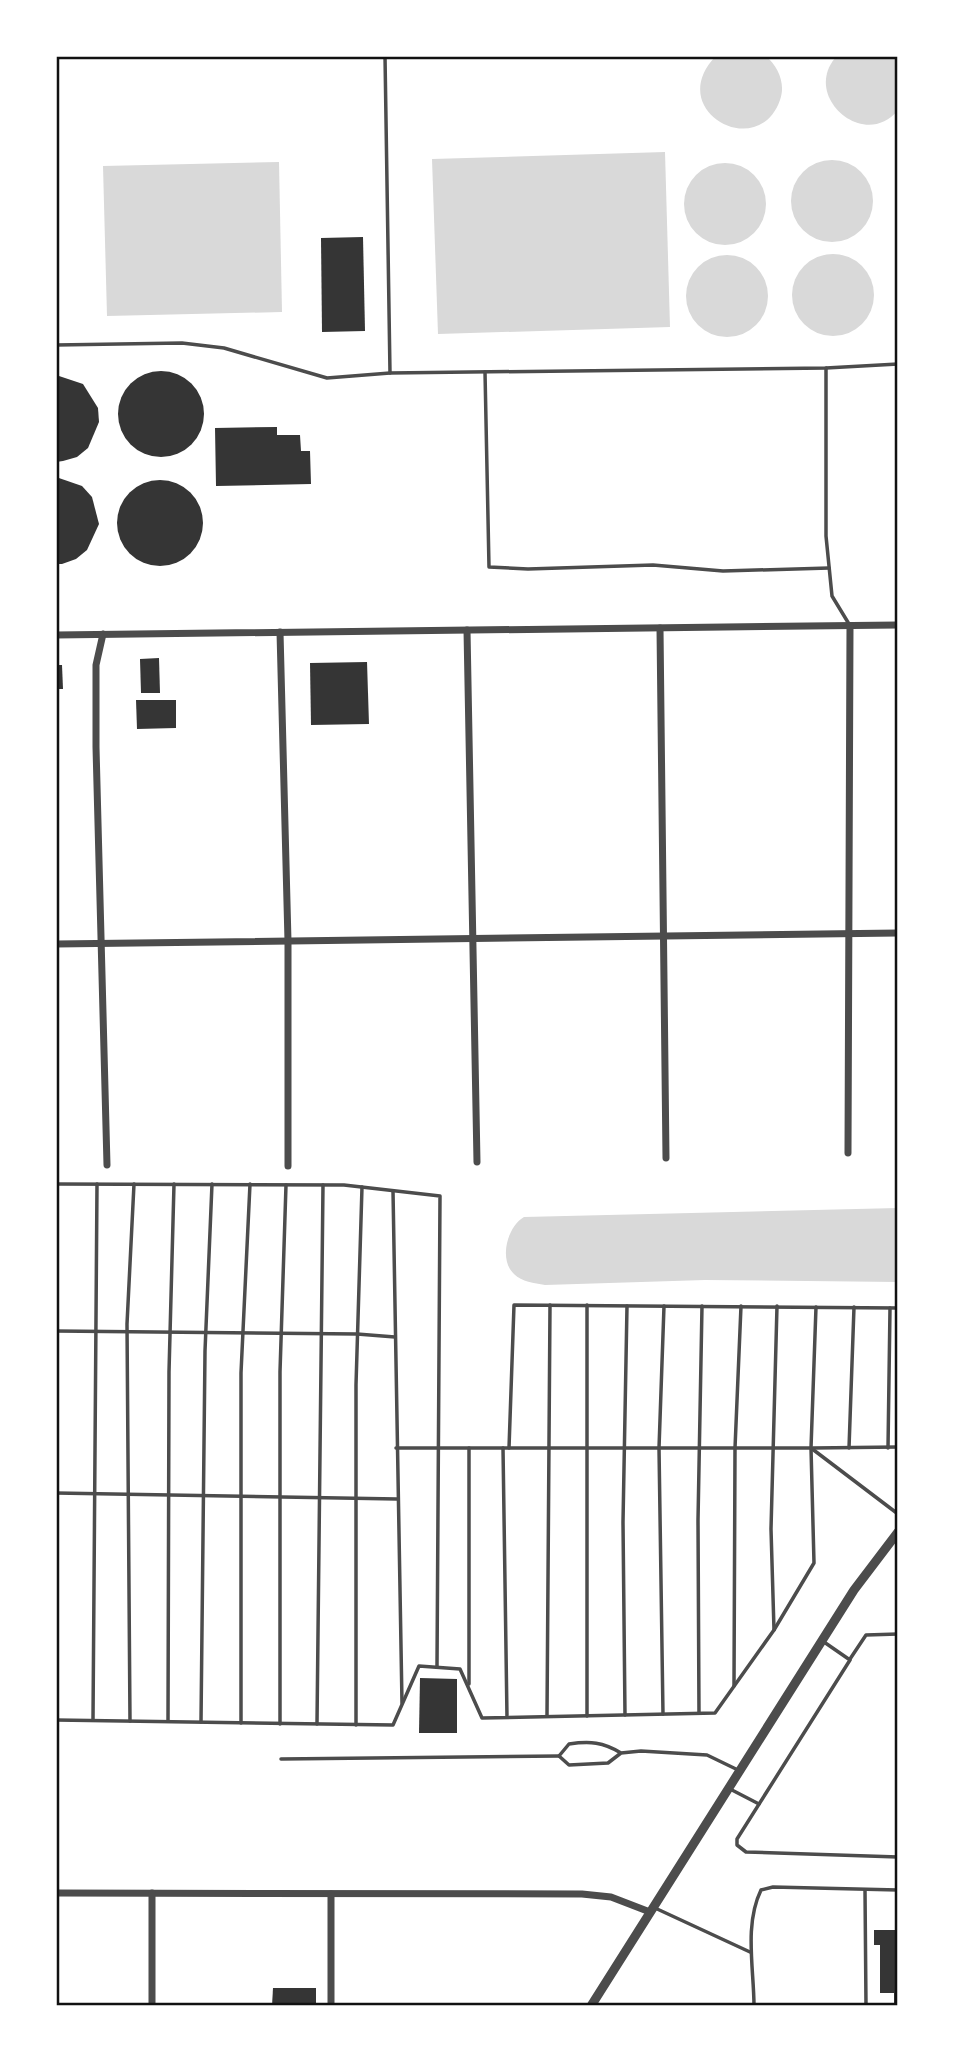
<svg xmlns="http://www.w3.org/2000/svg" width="954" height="2062" font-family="'Fira Sans',sans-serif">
  <rect width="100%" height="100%" fill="#fff"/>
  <g fill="#d9d9d9">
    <path d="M716,56H766C778,67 786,83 780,100C758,163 663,110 716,56Z"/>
    <path d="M837,56H896L898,110C864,152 800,95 837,56Z"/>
    <path d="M665,152L670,327L438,334L432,159Z"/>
    <circle cx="832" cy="201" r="41"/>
    <path d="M279,162L282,312L107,316L103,166Z"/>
    <circle cx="725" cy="204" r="41"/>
    <circle cx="833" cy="295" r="41"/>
    <circle cx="727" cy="296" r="41"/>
    <path d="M898,1208V1282L705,1280L545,1285C534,1283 522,1282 514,1274C498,1259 508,1226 524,1217Z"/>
  </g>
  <g fill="#353535">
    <path d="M363,237L365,331L322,332L321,238Z"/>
    <circle cx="161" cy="414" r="43"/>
    <path d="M56,375L83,384L98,408L99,422L88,448L77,457L63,461L56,462Z"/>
    <path d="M277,427V435H300L301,451H310L311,484L216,486L215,428Z"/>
    <path d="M56,477L82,486L92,497L99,524L87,550L76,559L62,564H56Z"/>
    <circle cx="160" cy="523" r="43"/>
    <path d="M159,658L160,693H141L140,659Z"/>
    <path d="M367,662L369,724L311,725L310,663Z"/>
    <path d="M56,665H62L63,689H56Z"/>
    <path d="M136,700H176V728L137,729Z"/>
    <path d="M420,1678L457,1679V1733H419Z"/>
    <path d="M874,1930H898V2006H894V1993H880V1945H874Z"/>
    <path d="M273,1988H316V2006H272Z"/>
  </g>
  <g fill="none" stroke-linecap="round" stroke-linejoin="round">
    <g stroke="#4c4c4c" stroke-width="3.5">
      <path d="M385,56L390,373L826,368L898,364"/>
      <path d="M56,345L182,343L224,348L327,378L390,373"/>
      <path d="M826,368V536L832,596L849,624"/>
      <path d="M485,372L489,567L528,569L653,565L723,571L829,568"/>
      <path d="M56,1184L344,1185L440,1196L437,1667"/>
      <path d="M393,1191L402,1703"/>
      <path d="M587,1305V1716"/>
      <path d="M56,1331L357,1334L395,1337"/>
      <path d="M56,1358L57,1184"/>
      <path d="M396,1448H811L898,1514"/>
      <path d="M469,1448V1684"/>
      <path d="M503,1448L507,1717"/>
      <path d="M509,1448L514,1305L898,1308"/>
      <path d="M813,1448L898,1447"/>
      <path d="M849,1448L854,1307"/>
      <path d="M888,1448L890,1308"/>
      <path d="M56,1493L397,1499"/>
      <path d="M774,1630L771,1529L777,1306"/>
      <path d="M824,1642L850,1660L737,1839V1845L746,1852L898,1857"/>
      <path d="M850,1659L866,1635L898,1634"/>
      <path d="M734,1686L735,1448L741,1306"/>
      <path d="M699,1713L698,1520L702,1306"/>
      <path d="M663,1714L659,1448L664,1306"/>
      <path d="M625,1715L623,1522L627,1306"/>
      <path d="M547,1716L550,1305"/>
      <path d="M56,1720L393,1725L419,1666L460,1669L482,1718L715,1713L774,1630L814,1563L811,1448L816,1307"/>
      <path d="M93,1720L97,1184"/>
      <path d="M130,1721L127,1324L134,1184"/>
      <path d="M168,1721L169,1372L174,1184"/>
      <path d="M201,1722L205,1351L212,1184"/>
      <path d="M241,1723V1373L250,1184"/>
      <path d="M280,1724V1372L286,1185"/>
      <path d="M317,1724L323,1185"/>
      <path d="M356,1725V1385L362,1187"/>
      <path d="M621,1753C603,1742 590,1741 569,1744L559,1756L569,1765L608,1763L621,1753L641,1751L707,1755L738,1770"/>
      <path d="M281,1759L559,1756"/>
      <path d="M730,1789L759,1804"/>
      <path d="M865,1890L866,2006"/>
      <path d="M655,1908L750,1952"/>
      <path d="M754,2006C754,1969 744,1925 761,1890L773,1887L898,1890"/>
    </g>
    <g stroke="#4c4c4c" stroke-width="7">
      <path d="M660,628L666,1158"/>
      <path d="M467,630L477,1162"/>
      <path d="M280,632L288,941V1166"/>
      <path d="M103,634L96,665V747L107,1165"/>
      <path d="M56,635L898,625"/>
      <path d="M56,944L898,933"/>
      <path d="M848,1153L850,626"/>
      <path d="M56,1893L582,1894L611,1897L650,1912"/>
      <path d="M152,2006V1893"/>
      <path d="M331,2006V1894"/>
    </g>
    <path stroke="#4c4c4c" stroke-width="9" d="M591,2006L854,1590L898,1532"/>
  </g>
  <rect width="954" height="2062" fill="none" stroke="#ffffff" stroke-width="116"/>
  <rect x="58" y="58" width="838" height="1946" fill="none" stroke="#111" stroke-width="2.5"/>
</svg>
